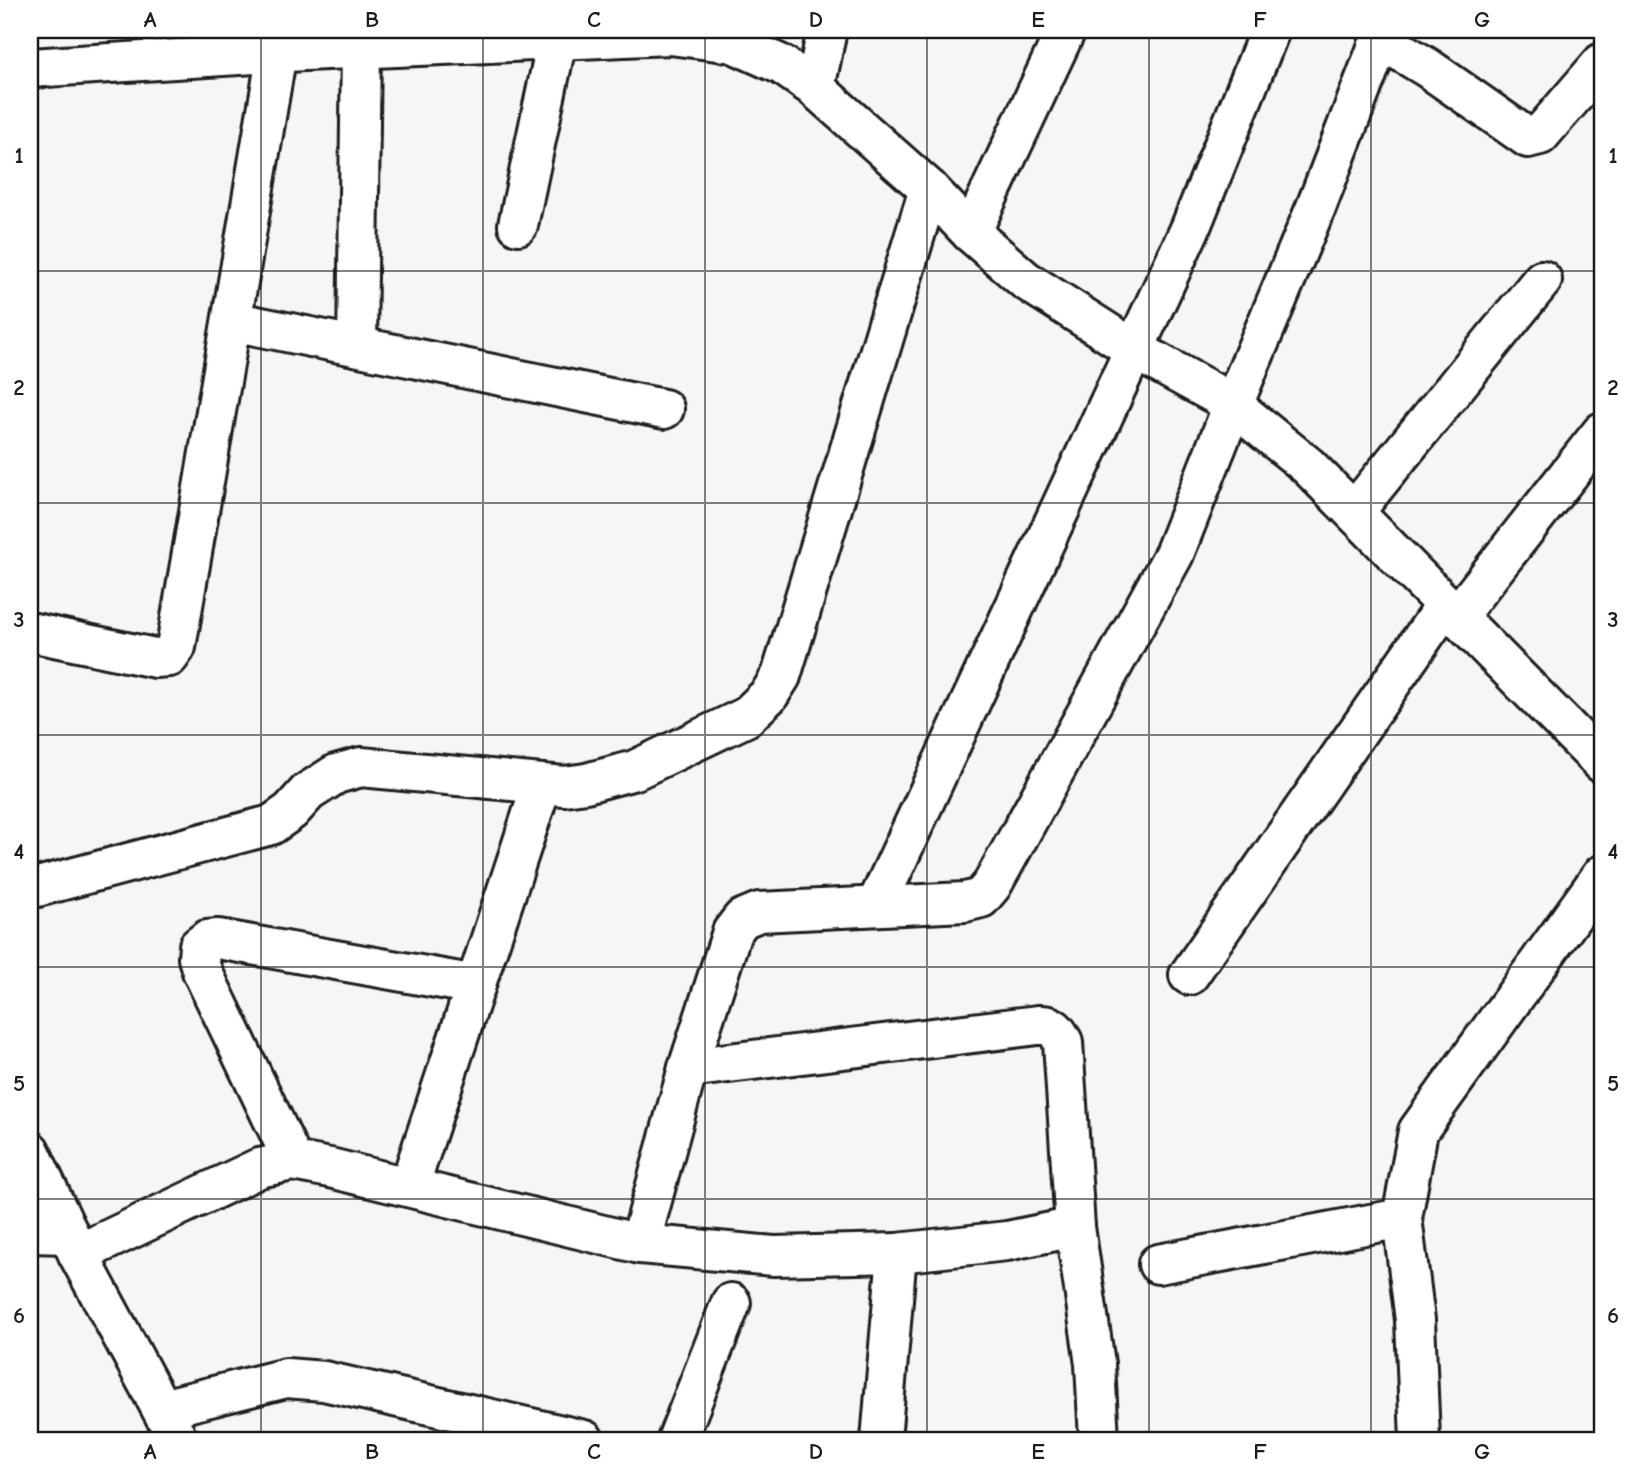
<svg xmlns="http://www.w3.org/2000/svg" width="1632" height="1470" font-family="'Comic Neue',sans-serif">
  <rect width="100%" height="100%" fill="#f6f6f6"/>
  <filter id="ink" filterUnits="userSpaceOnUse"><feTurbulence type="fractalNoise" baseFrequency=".0143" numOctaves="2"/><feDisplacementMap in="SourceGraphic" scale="14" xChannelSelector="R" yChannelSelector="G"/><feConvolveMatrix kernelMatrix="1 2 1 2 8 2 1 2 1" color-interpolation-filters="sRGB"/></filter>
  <g filter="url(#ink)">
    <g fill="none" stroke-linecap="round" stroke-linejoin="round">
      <defs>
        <g id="minor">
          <path d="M1380,39L1428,68L1528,138L1540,135L1602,63"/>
          <path d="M30,68L304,51L670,35L733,43L782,65L815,88L929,189L971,233L1025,280L1135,350L1228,401L1308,466L1602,763"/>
          <path d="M815,88L827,30"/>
          <path d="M518,225L557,40"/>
          <path d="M971,233L1066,30"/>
          <path d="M232,321L664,409"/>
          <path d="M357,346L361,48"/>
          <path d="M1354,512L1542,280"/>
          <path d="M1457,616L1602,432"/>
          <path d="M30,632L155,658L169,657L176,647L277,52"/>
          <path d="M30,889L271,825L291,811L308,792L336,774L361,767L564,786L586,783L635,770L746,717L769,695L781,676L929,189"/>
          <path d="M876,906L1190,229L1270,30"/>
          <path d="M1189,975L1446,604"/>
          <path d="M688,1068L1038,1025C1053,1024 1057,1030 1063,1042L1075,1227L1095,1364L1099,1440"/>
          <path d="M30,1151L78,1254L178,1440"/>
          <path d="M293,1161L202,971L198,958L199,946L207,940L218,939L476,985"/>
          <path d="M409,1187L542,784"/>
          <path d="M30,1233L69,1234"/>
          <path d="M640,1244L688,1068L732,932L742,919L759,912L965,902L981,898L992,885L1174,554L1233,405L1316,207L1384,30"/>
          <path d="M78,1254L259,1168L293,1161L330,1168L640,1244L774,1256L897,1253L1007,1241L1075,1227"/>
          <path d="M1158,1264L1402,1218"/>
          <path d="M162,1409L286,1378L324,1381L584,1440"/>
          <path d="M677,1440L731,1303"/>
          <path d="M881,1440L897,1253"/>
          <path d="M1420,1440L1415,1320L1402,1218L1418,1131L1602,875"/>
        </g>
      </defs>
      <use href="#minor" stroke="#1c1c1c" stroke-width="44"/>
      <use href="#minor" stroke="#fff" stroke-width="38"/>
    </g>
  </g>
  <path fill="none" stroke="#1c1c1c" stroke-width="2" stroke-opacity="0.55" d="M261,30V1440M483,30V1440M705,30V1440M927,30V1440M1149,30V1440M1371,30V1440M30,271H1602M30,503H1602M30,735H1602M30,967H1602M30,1199H1602"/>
  <rect width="1632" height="1470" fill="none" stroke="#fff" stroke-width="77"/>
  <rect x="38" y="38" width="1556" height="1394" fill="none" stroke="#1c1c1c" stroke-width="2.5"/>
  <g font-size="23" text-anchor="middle" font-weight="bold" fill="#1c1c1c">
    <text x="150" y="27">A</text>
    <text x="372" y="27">B</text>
    <text x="594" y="27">C</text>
    <text x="816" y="27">D</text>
    <text x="1038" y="27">E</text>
    <text x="1260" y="27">F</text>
    <text x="1482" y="27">G</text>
    <text x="19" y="163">1</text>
    <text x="1613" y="163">1</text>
    <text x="19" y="395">2</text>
    <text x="1613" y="395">2</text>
    <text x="19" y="627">3</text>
    <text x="1613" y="627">3</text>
    <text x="19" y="859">4</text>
    <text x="1613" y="859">4</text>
    <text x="19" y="1091">5</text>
    <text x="1613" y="1091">5</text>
    <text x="19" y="1323">6</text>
    <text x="1613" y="1323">6</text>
    <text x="150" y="1459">A</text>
    <text x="372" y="1459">B</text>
    <text x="594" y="1459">C</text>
    <text x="816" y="1459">D</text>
    <text x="1038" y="1459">E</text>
    <text x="1260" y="1459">F</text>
    <text x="1482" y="1459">G</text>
  </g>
</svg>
